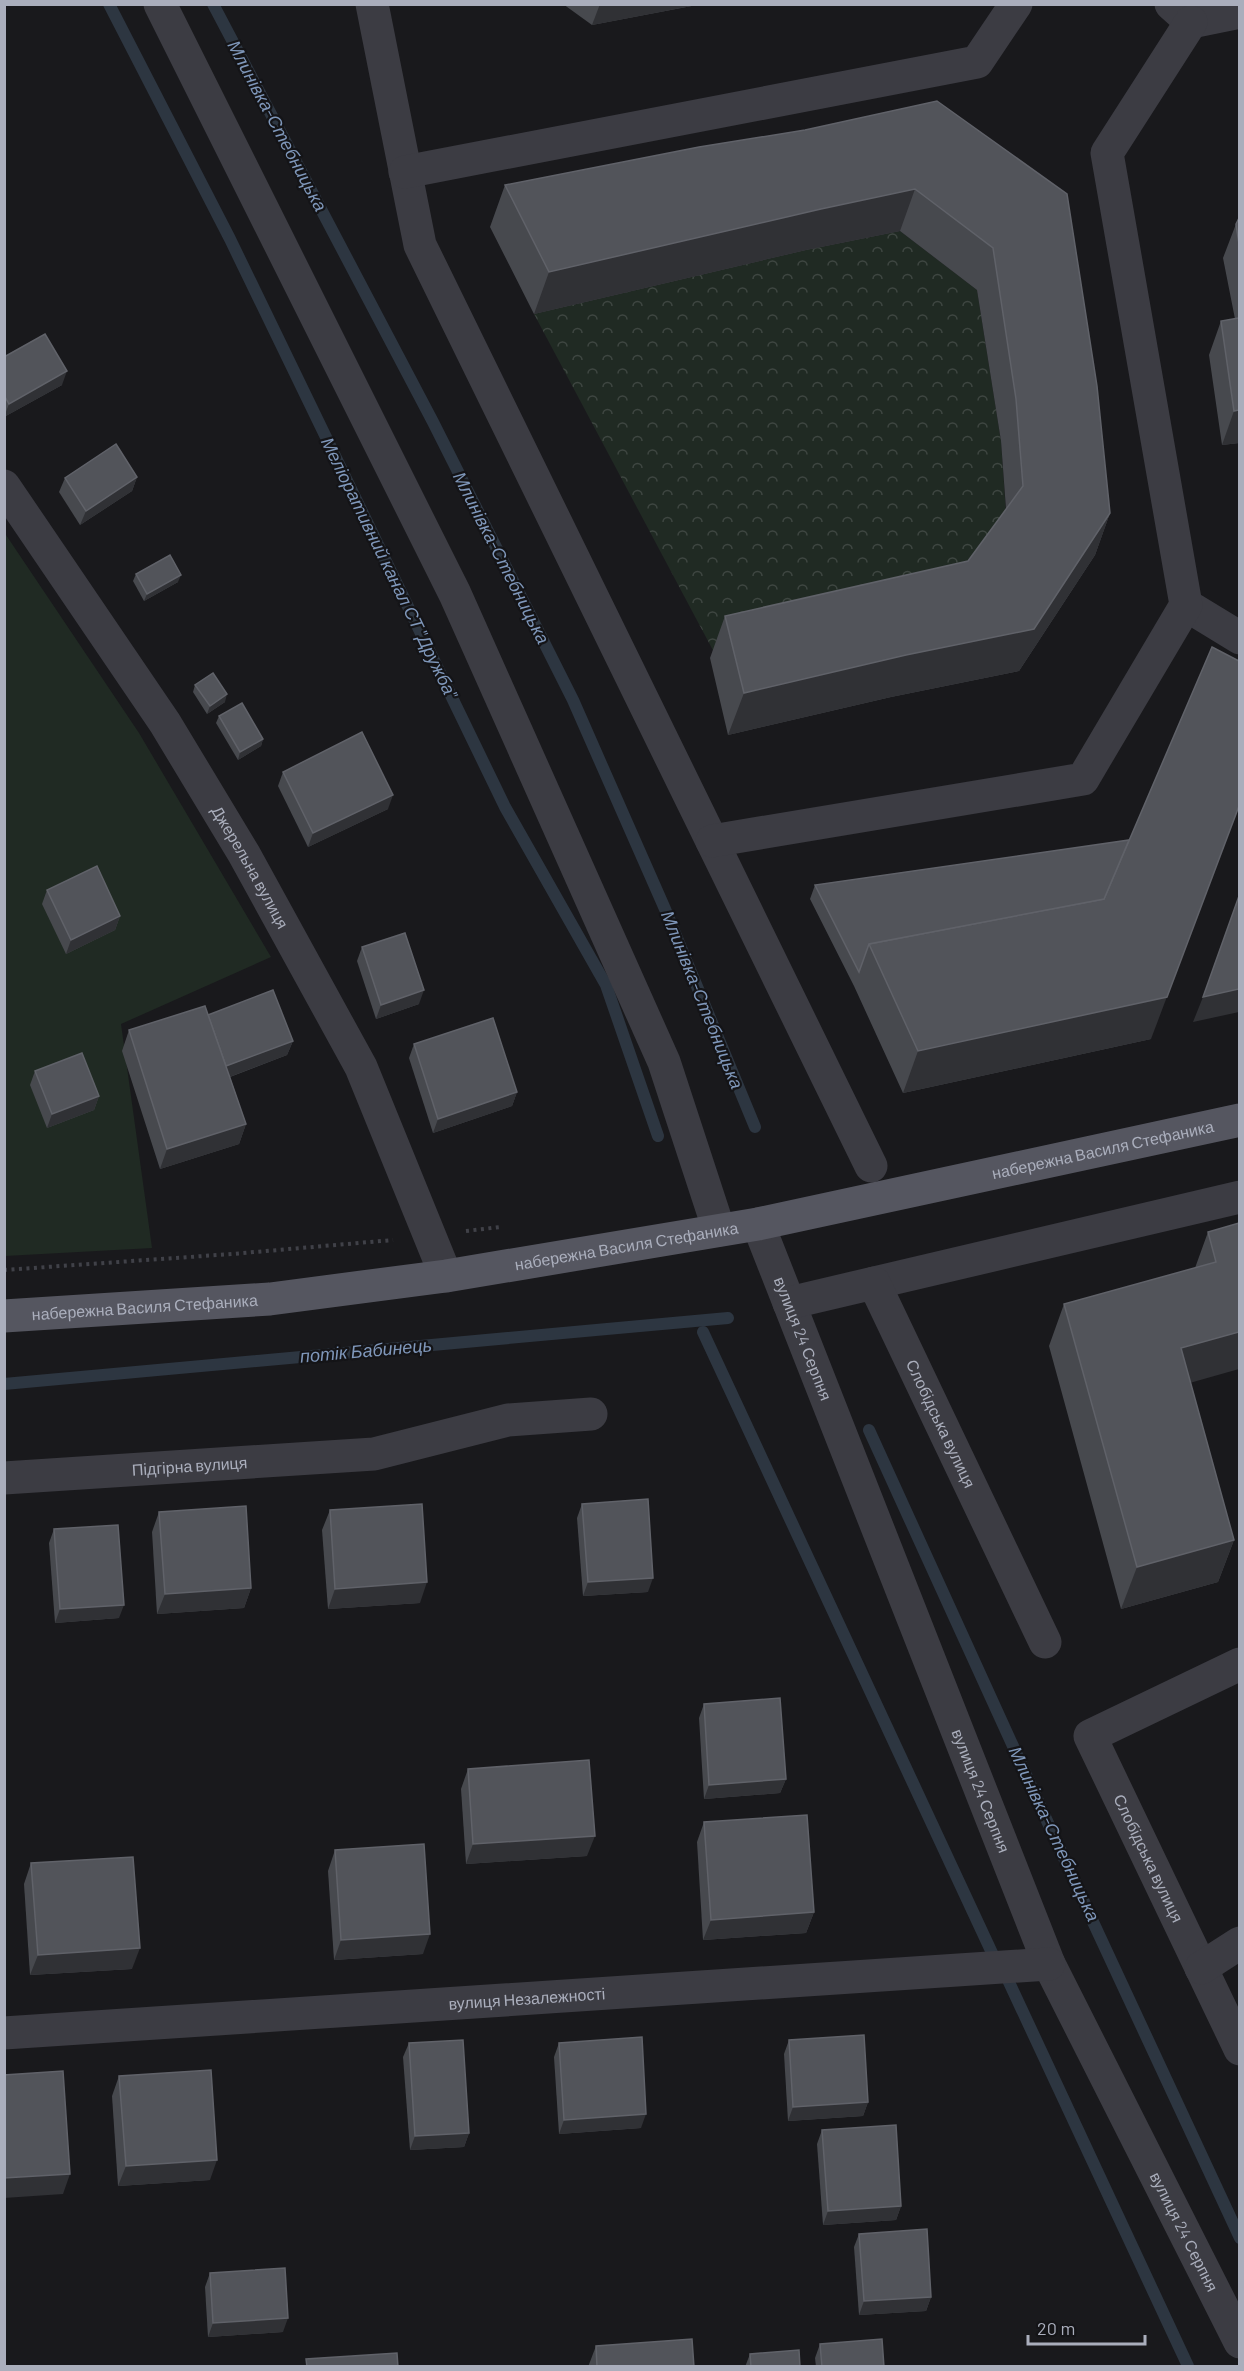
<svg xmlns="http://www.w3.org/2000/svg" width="1244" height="2371" font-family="Barlow,sans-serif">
  <defs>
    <pattern id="park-crowns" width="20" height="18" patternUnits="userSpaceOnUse" patternTransform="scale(1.5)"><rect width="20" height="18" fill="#202a23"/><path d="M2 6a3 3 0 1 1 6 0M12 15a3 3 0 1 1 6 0" fill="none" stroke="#3e4641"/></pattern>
  </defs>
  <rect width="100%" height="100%" fill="#19191c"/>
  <path fill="url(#park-crowns)" d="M900,231L977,290L1001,441L1007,528L953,603L716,656L534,314L806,250Z"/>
  <path fill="#202a23" d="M4,532L139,733L271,957L121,1024L152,1248L5,1256Z"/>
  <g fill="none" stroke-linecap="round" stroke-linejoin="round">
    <g stroke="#2d3641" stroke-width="12">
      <path d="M109,4L230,239L505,807L606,985L658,1136"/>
      <path d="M213,4L433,422L573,700L665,909L755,1127"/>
      <path d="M703,1332L993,1955"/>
      <path d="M4,1384L728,1318"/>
      <path d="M869,1430L1094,1924L1240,2238"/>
      <path d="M1008,1980L1188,2366"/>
    </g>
    <g stroke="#404148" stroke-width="4" stroke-dasharray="3 4.5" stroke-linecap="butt">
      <path d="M466,1231L500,1227"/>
      <path d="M4,1270L232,1254L393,1240"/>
    </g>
    <g stroke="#3c3c43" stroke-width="33">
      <path d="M160,4L455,594L664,1062L719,1230"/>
      <path d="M372,4L420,245L871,1166"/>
      <path d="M1171,4L1191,22L1240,12"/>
      <path d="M405,172L977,62L1016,4"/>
      <path id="s1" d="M4,486L165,723L244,854L361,1067L446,1276"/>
      <path d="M1186,605L1240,638"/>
      <path d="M712,841L1083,779L1186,605L1107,153L1191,22"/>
      <path id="s2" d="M758,1224L1049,1964L1240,2342"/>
      <path d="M874,1283L1240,1197"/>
      <path id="s3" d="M789,1303L874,1283L1045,1642"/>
      <path id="s4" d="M4,1478L374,1454L508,1420L591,1414"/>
      <path id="s5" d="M1240,1664L1090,1736L1240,2049"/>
      <path d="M1201,1968L1240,1943"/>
      <path id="s6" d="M4,2033L1049,1964"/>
    </g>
    <path stroke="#555660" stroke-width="33" id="s7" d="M4,1316L270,1299L446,1276L758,1224L1240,1120"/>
  </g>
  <g fill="#47494e">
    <path d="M563,4H702L592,25Z"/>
    <path d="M937,101L1110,513L1095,555L1019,671L891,697L728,735L710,658L725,616L968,561L1006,509L1001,441L977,290L900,231L806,250L534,314L490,227L505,185L805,130Z"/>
    <path d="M1239,218V443L1222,445L1209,355L1221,321L1235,319L1223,258L1236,224Z"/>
    <path d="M4,357L62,385L4,417Z"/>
    <path d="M137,477L132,491L80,525L59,492L65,478Z"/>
    <path d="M136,574L178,582L144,601L133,581Z"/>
    <path d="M195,685L225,702L207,714L193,692Z"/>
    <path d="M219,716L263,739L261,746L238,760L216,723Z"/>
    <path d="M283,772L388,809L308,847L278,786Z"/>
    <path d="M815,885L1151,1039L903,1093L854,986L810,899Z"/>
    <path d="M47,890L120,916L115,930L66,954L42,904Z"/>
    <path d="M362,947L419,1004L376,1019L357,961Z"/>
    <path d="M208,1015L293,1041L287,1055L230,1077L246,1124L239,1144L160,1169L122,1051L129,1030Z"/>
    <path d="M414,1044L517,1092L512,1106L433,1133L409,1058Z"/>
    <path d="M35,1071L99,1096L94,1110L47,1128L30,1085Z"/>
    <path d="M1239,1223L1190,1383L1234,1540L1218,1582L1121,1609L1049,1346L1064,1304L1195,1268L1208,1232Z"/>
    <path d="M582,1504L648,1592L583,1596L577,1518Z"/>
    <path d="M330,1510L420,1603L328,1609L322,1530Z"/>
    <path d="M159,1512L251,1588L244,1608L157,1614L152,1532Z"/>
    <path d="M54,1529L119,1618L55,1623L49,1543Z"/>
    <path d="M704,1704L786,1779L780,1793L704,1799L699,1718Z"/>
    <path d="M468,1769L587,1856L466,1864L461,1789Z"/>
    <path d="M704,1822L814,1912L806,1933L703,1940L697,1842Z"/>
    <path d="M335,1850L423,1954L334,1960L328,1871Z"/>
    <path d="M31,1863L132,1969L30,1975L24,1884Z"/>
    <path d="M789,2040L868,2102L863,2116L788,2121L784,2054Z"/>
    <path d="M409,2043L469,2133L464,2147L410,2150L403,2057Z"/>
    <path d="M559,2043L641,2128L559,2134L554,2057Z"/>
    <path d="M119,2076L210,2180L118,2186L112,2096Z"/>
    <path d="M822,2130L901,2206L896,2220L823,2225L817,2144Z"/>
    <path d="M859,2234L931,2297L926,2311L859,2315L854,2247Z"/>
    <path d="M210,2273L283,2332L208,2337L205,2287Z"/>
    <path d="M820,2344L884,2367H816L815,2358Z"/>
    <path d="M596,2346L694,2367H588Z"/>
    <path d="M750,2354L800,2367H745Z"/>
  </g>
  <g fill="#303135">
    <path d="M600,4H702L592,25Z"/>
    <path d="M915,189L900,231L806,250L534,314L549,272L821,209Z"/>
    <path d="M67,371L62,385L4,417L9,404Z"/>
    <path d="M1239,410V443L1222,445L1234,411Z"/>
    <path d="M137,477L132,491L80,525L86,511Z"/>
    <path d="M1110,513L1095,555L1019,671L891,697L728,735L744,693Z"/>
    <path d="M181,575L178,582L144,601L147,594Z"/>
    <path d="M227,694L225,702L207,714L210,706Z"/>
    <path d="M263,739L261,746L238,760L240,752Z"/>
    <path d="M393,795L388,809L308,847L313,833Z"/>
    <path d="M1239,806L1151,1039L903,1093L918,1051Z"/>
    <path d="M120,916L115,930L66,954L71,940Z"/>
    <path d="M1239,989V1012L1193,1022L1203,997Z"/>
    <path d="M424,990L419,1004L376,1019L381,1005Z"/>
    <path d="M293,1041L287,1055L219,1081L224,1067Z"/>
    <path d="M517,1092L512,1106L433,1133L438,1119Z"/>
    <path d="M99,1096L94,1110L47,1128L52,1114Z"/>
    <path d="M246,1124L239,1144L160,1169L167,1149Z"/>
    <path d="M1239,1332V1369L1165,1390L1181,1348Z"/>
    <path d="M1234,1540L1218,1582L1121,1609L1137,1567Z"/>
    <path d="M653,1578L648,1592L583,1596L588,1582Z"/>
    <path d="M427,1582L420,1603L328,1609L335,1589Z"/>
    <path d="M251,1588L244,1608L157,1614L165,1594Z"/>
    <path d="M124,1605L119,1618L55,1623L60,1609Z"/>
    <path d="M786,1779L780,1793L704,1799L709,1785Z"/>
    <path d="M595,1836L587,1856L466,1864L473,1844Z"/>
    <path d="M814,1912L806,1933L703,1940L711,1920Z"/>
    <path d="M430,1934L423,1954L334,1960L341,1940Z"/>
    <path d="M140,1948L132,1969L30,1975L38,1955Z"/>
    <path d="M868,2102L863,2116L788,2121L793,2107Z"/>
    <path d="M646,2114L641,2128L559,2134L564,2120Z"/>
    <path d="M469,2133L464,2147L410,2150L415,2136Z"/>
    <path d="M217,2160L210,2180L118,2186L126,2166Z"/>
    <path d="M70,2174L63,2194L4,2198V2178Z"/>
    <path d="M901,2206L896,2220L823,2225L828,2211Z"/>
    <path d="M931,2297L926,2311L859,2315L864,2301Z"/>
    <path d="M288,2318L283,2332L208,2337L213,2323Z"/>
  </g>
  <g fill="#52545a" stroke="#606269" stroke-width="1.5">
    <path d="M937,101L1067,194L1097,386L1110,513L1034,629L906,655L744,693L725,616L968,561L1023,486L1016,399L993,248L915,189L821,209L549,272L505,185L699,147L805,130Z"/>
    <path d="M1239,218V244L1236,224Z"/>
    <path d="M1239,318V410L1234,411L1221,321Z"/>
    <path d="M45,334L67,371L9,404L4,395V357Z"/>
    <path d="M116,444L137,477L86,511L65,478Z"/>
    <path d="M170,555L181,575L147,594L136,574Z"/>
    <path d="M1212,647L1239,661V806L1167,997L918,1051L869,944L1104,899Z"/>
    <path d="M213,673L227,694L210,706L195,685Z"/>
    <path d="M242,703L263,739L240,752L219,716Z"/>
    <path d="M362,732L393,795L313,833L283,772Z"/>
    <path d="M1129,840L1104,899L869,944L859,972L815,885Z"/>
    <path d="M97,866L120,916L71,940L47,890Z"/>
    <path d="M1239,896V989L1203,997Z"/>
    <path d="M405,933L424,990L381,1005L362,947Z"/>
    <path d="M273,990L293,1041L226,1066L208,1015Z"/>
    <path d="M205,1006L246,1124L167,1149L129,1030Z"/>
    <path d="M493,1018L517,1092L438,1119L414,1044Z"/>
    <path d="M82,1053L99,1096L52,1114L35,1071Z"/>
    <path d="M1239,1223V1332L1181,1348L1234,1540L1137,1567L1064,1304L1216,1262L1208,1232Z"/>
    <path d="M648,1499L653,1578L588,1582L582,1504Z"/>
    <path d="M422,1504L427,1582L335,1589L330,1510Z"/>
    <path d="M246,1506L251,1588L165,1594L159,1512Z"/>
    <path d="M118,1525L124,1605L60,1609L54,1529Z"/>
    <path d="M780,1698L786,1779L709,1785L704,1704Z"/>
    <path d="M589,1760L595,1836L473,1844L468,1769Z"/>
    <path d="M807,1815L814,1912L711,1920L704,1822Z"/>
    <path d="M424,1844L430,1934L341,1940L335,1850Z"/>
    <path d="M133,1857L140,1948L38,1955L31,1863Z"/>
    <path d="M864,2035L868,2102L793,2107L789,2040Z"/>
    <path d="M642,2037L646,2114L564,2120L559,2043Z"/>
    <path d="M463,2040L469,2133L415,2136L409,2043Z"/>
    <path d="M211,2070L217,2160L126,2166L119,2076Z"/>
    <path d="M63,2071L70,2174L4,2178V2075Z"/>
    <path d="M896,2125L901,2206L828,2211L822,2130Z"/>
    <path d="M927,2229L931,2297L864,2301L859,2234Z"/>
    <path d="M285,2268L288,2318L213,2323L210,2273Z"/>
    <path d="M692,2339L694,2367H597L596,2346Z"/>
    <path d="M882,2339L884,2367H822L820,2344Z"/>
    <path d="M799,2350L800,2367H751L750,2354Z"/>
    <path d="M397,2353L398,2367H307L306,2359Z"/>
  </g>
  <g text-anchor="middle" stroke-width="4.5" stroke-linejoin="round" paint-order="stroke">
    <g font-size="16" fill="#aaaebc" stroke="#141417">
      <text dy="6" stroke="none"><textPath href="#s1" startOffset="454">Джерельна вулиця</textPath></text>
      <text dy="6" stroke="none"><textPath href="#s7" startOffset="1113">набережна Василя Стефаника</textPath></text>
      <text dy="6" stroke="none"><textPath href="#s7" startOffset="627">набережна Василя Стефаника</textPath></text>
      <text dy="6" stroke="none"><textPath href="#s7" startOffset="141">набережна Василя Стефаника</textPath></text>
      <text dy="6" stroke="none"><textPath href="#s2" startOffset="123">вулиця 24 Серпня</textPath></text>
      <text dy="6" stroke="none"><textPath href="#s3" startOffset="243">Слобідська вулиця</textPath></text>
      <text dy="6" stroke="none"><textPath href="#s4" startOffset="186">Підгірна вулиця</textPath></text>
      <text dy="6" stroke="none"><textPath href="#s2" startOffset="609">вулиця 24 Серпня</textPath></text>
      <text dy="6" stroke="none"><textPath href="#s5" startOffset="302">Слобідська вулиця</textPath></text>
      <text dy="6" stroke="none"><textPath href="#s6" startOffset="524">вулиця Незалежності</textPath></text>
      <text dy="6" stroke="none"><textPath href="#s2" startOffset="1095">вулиця 24 Серпня</textPath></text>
    </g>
    <g font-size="18" font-style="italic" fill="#7f97ba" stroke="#141417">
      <text transform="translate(277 126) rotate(62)" y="6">Млинівка-Стебницька</text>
      <text transform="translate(501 558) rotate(63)" y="6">Млинівка-Стебницька</text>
      <text transform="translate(389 568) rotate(64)" y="6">Меліоративний канал СТ "Дружба"</text>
      <text transform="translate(702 1000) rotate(68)" y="6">Млинівка-Стебницька</text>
      <text transform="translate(366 1351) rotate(-5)" y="6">потік Бабинець</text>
      <text transform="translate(1054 1834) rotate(65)" y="6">Млинівка-Стебницька</text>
    </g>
  </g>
  <rect width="1244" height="2371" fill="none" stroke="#aaaebc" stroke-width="12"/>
  <path d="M1028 2335v9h117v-9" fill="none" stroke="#aaaebc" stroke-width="3"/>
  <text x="1037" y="2335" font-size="18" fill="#aaaebc" stroke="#141417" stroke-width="4.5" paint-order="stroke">20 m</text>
</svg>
